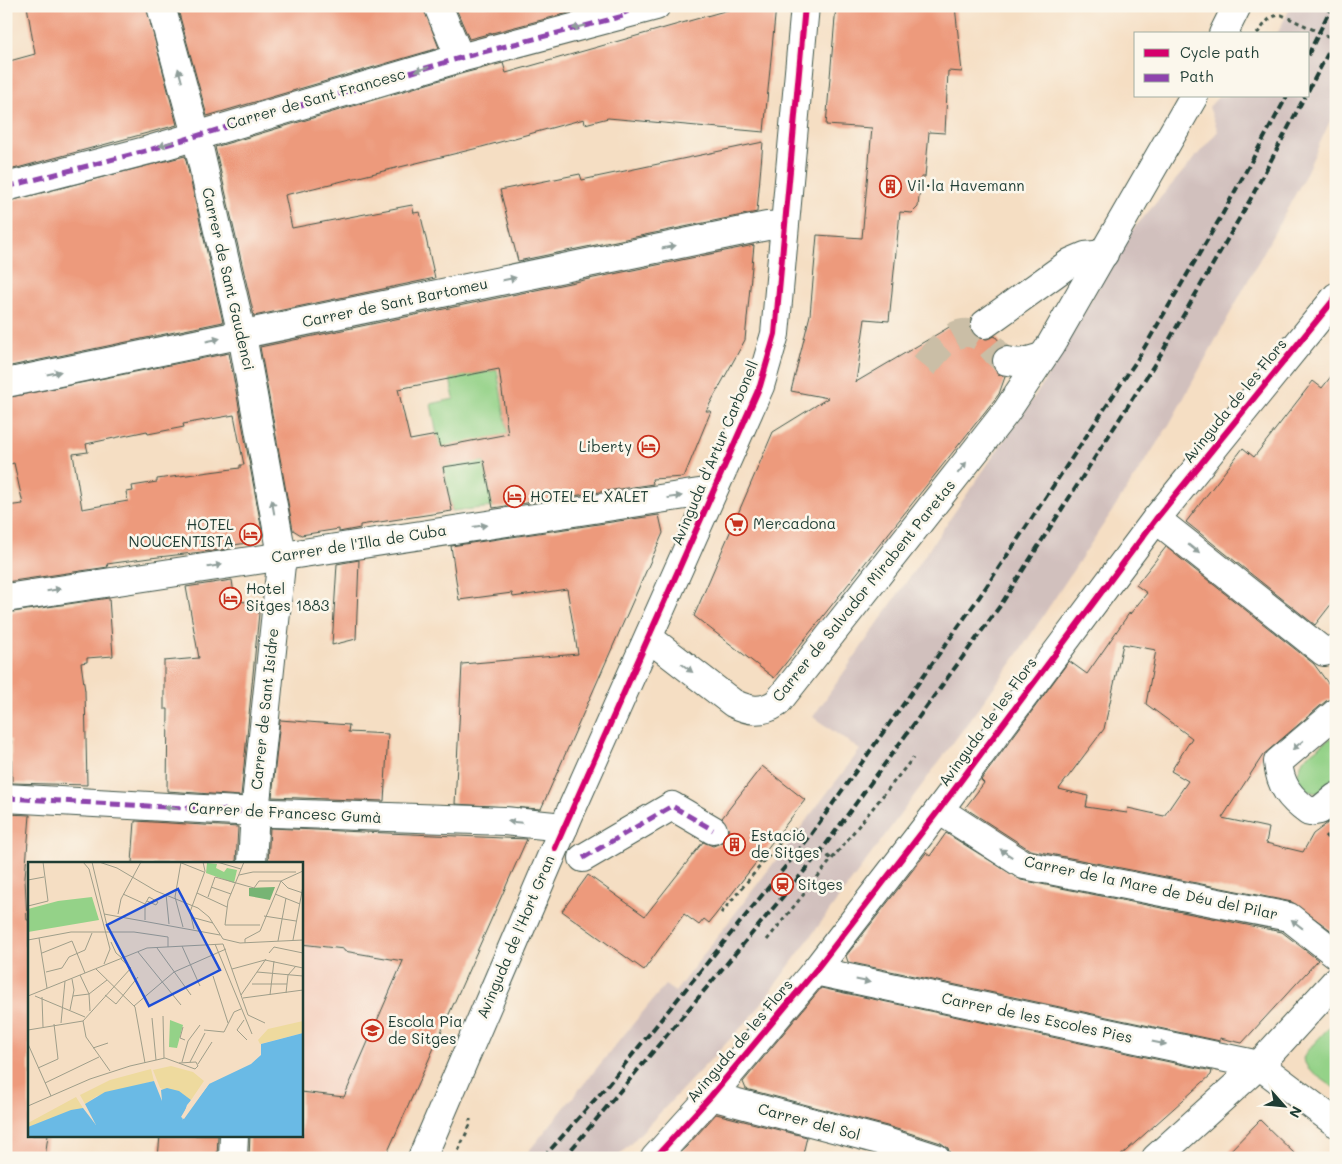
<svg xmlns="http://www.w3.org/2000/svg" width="1342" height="1164" font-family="Mali,sans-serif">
  <rect width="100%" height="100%" fill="#fbf7ec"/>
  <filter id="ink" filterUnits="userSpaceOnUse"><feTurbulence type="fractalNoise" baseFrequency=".02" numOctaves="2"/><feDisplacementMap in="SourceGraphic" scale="10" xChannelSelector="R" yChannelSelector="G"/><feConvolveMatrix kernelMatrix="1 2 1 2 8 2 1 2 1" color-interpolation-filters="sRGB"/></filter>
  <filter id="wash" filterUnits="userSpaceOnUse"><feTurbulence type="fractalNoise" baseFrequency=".0096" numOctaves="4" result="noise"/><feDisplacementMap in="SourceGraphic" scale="20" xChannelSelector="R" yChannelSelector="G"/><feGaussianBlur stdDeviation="1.12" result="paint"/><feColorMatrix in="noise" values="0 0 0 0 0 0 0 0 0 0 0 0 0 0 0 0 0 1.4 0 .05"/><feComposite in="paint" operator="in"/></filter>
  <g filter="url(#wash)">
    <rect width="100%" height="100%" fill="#f5dec3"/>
    <path fill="#f5d3c2" d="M301,944L402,962L404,959L468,972L411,1102L344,1097L301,1090Z"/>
    <path fill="#d1c0bd" d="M1291,6H1336V108L1302,182L1169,425L1016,657L753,1015L617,1158H523L665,985L675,992L860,750L813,717L1041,387L1129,234L1218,131L1209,107L1219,96H1308V34H1277Z"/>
    <g fill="#94d288" stroke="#5a885e">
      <path d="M497,370L508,434L472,442L477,462L484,461L493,507L452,511L431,404L454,399L450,378Z"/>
      <path d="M1336,734V784L1320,793C1307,793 1301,788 1297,776L1303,759Z"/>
      <path d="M1336,1020V1089L1309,1070L1303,1059L1306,1052Z"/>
    </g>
    <g id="blocks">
      <g fill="#ed9a7b" fill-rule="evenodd">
        <path d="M27,6H146L177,125L6,171V62L35,54Z"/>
        <path d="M177,6H423L439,48L207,116Z"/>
        <path d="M455,6H579L580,10L469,39Z"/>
        <path d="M742,6H776L764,132L608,118L585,124L584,119L478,148L285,195L292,228L412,205L414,213L420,212L435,278L254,316L215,147L464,73L503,63L506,73Z"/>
        <path d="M836,6H955L962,72L948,71L945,133L929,132L925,177H921L918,207L912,213L900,212L889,321L865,319L856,382L951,326L966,323L970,324L972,333L978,338L987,339L995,336L999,341L1002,346L994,352L992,359V366L998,374L1005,377L999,394L774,678L694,616L773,432L828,398L791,391L810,315L817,235L862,238L872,128L826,125Z"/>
        <path d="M763,142L757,212L518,261L500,190L580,174L582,180Z"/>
        <path d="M185,156L223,322L6,367V202Z"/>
        <path d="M754,245L745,340L706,411H711L684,477L652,479L653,484L493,508L484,461L443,467L452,511L360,525V528L339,532V529L301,535L293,530L260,347ZM499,369L508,434L440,447L437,435L410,440L398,389Z"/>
        <path d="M229,353L263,536L259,541L228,546V549L150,558L107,564L108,567L6,582V506L23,504L14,463L6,465V398ZM234,415L244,465H240V468L157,479V482L132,486L133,491L126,492L128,501L82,509L73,454L88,452L86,444L147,431L148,434L184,427L183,424Z"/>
        <path d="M1336,370V598L1315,625L1186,522L1243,448L1254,457L1313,381L1322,388Z"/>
        <path d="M659,515L663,533L541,809L455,804L462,664L578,654L567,589L513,597L512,593L459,600L451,546Z"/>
        <path d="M1166,547L1314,664L1336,694V698L1326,701L1263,755L1222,818L1269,828L1266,843L1303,852L1313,834L1336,817V934L1292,902L1030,850L965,808L984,783L981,780L1069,661L1087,674L1130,612V614L1147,593L1136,585ZM1123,644L1156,650L1146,704L1192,738L1171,771L1188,781L1164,816L1128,808L1127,813L1086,807L1088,796L1059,789L1104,729Z"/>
        <path d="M359,560L356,639L332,645L337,564Z"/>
        <path d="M232,580L235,601L260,603L241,796L167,791L168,709H164V661L199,658L186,587Z"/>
        <path d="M109,598L113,656L87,658V662L81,663L85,691L87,785L12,783L11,740L6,739V613Z"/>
        <path d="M280,720L349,725L348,732L388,734L384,801L272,797Z"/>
        <path d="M762,766L805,800L709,923L704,919L699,925L684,914L644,970L562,911L588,875L645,916L703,842L713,846L721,843L726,838L729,830L722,818Z"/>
        <path d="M6,814L30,815L25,878L27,920H29V1135H48L45,1158H6Z"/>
        <path d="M135,821L238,827L236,863H132Z"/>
        <path d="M270,828L527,839L385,1158H249L250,1135H301V1092L344,1097L403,961L344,951V949L301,944V863H268Z"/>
        <path d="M946,833L1021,880L1282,932L1318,960L1242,1043L1220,1038V1041L848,962L846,956L926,853L930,856Z"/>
        <path d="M821,988L1212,1071L1211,1075L1118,1158H951L948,1148L941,1143L887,1126L746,1089L743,1082Z"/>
        <path d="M716,1114L807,1137L802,1158H676Z"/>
        <path d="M1260,1120L1299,1158H1223Z"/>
        <path d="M160,1135H218L217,1158H158Z"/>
      </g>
    </g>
  </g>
  <g filter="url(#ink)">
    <use href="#blocks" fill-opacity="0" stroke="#3f5549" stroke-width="1"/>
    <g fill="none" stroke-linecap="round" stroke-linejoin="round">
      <path stroke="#cabea6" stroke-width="28" stroke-dasharray="28 14" stroke-linecap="butt" d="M924,366C940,347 960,318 987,342C994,349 997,356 1007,361"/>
      <defs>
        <g id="minor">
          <path d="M161,6L196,135L242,335L282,555L255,812L252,863"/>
          <path d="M438,6L460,58"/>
          <path d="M1223,34L1237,6"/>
          <path d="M6,187L149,150L460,58L656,6"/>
          <path d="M985,324L1071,262L1085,256L1104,254"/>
          <path d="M1007,361L1021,363L1042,357"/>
          <path d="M6,383L767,226L784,225"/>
          <path d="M1156,519L1324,652L1336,649"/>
          <path d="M6,598L712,491"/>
          <path d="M649,638L733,703C749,711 762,713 777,703L1006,412L1050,346L1194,96"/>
          <path d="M1336,713L1278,762C1280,786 1290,798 1309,812L1320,810L1336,797"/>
          <path d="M6,798L273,813L504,821L564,827"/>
          <path d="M939,810L1024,865L1289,917L1336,954"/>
          <path d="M583,858L672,806L713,830"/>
          <path d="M815,971L1259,1065L1336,1123"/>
          <path d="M711,1096L883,1141L936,1158"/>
          <path d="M233,1158L234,1135"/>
          <path d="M422,1158L569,815L760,386L775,334L805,6"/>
          <path d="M655,1158L711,1096L815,971L939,810L1156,519L1336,297"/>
          <path d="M1156,1158L1259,1065L1336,981"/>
        </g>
      </defs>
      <use href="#minor" stroke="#3f5549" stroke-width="30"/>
      <g stroke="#3f5549" stroke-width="3" stroke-dasharray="4 4" stroke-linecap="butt">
        <path d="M1257,34C1265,24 1269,15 1282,15L1336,40"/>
        <path d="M1325,835L1336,848"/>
        <path d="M821,851L833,860"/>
        <path d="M758,861L762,864"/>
        <path d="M721,913L792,828L807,840"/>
        <path d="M767,940L913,758"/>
        <path d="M455,1158L470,1125V1119"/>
      </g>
      <use href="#minor" stroke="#fff" stroke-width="28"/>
      <g stroke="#1f3d34" stroke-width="4" stroke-dasharray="8 4" stroke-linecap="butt">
        <path d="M1308,55L1332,6"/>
        <path d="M1308,91L1336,38"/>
        <path d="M543,1158L607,1086L807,840L980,596L1137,360L1222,215L1287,96"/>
        <path d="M564,1158L821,851L1000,606L1161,354L1250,200L1305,96"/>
      </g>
      <g stroke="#8e44ad" stroke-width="5" stroke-dasharray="10 5" stroke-linecap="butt">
        <path d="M6,187L149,150L460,58L627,15L623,6"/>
        <path d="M6,798L255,812"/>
        <path d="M583,858L672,806L713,830"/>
      </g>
      <defs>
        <g id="cycleway">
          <path d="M555,848L760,386L775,334L805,6"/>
          <path d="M655,1158L711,1096L815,971L939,810L1156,519L1336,297"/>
        </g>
      </defs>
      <use href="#cycleway" stroke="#fbf7ec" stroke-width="9"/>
      <use href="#cycleway" stroke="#d6006c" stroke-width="6"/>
    </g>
    <defs><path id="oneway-solid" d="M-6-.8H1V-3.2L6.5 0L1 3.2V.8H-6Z" transform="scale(1.25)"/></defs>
    <g fill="#8f9e9a">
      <use href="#oneway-solid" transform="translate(579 27) rotate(166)"/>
      <use href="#oneway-solid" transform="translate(422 69) rotate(164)"/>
      <use href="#oneway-solid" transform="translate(180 75) rotate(-105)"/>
      <use href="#oneway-solid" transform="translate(166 144) rotate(161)"/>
      <use href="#oneway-solid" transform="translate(669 247) rotate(-12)"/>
      <use href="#oneway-solid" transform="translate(509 279) rotate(-12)"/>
      <use href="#oneway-solid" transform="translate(213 340) rotate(-12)"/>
      <use href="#oneway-solid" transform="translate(54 373) rotate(-12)"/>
      <use href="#oneway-solid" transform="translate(962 468) rotate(-52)"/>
      <use href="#oneway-solid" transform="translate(675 497) rotate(-8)"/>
      <use href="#oneway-solid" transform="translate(273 507) rotate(-100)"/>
      <use href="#oneway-solid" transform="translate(480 526) rotate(-8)"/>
      <use href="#oneway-solid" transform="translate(1194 549) rotate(38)"/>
      <use href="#oneway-solid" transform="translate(215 566) rotate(-9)"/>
      <use href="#oneway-solid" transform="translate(54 590) rotate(-9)"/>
      <use href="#oneway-solid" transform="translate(687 668) rotate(37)"/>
      <use href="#oneway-solid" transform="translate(1298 745) rotate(140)"/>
      <use href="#oneway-solid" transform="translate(171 808) rotate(-177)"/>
      <use href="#oneway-solid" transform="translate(515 822) rotate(-175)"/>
      <use href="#oneway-solid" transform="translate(1006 853) rotate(-147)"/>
      <use href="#oneway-solid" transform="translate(1297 924) rotate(-142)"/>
      <use href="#oneway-solid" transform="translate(863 981) rotate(12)"/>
      <use href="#oneway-solid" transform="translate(1159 1043) rotate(12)"/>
    </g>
  </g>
  <defs>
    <symbol id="building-ring" viewBox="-11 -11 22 22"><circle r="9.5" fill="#fbf7ec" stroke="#c8321e" stroke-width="1.5"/><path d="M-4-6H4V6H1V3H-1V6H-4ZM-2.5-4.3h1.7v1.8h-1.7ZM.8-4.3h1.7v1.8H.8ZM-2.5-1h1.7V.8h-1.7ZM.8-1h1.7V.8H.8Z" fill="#c8321e"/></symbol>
    <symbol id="hotel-ring" viewBox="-11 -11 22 22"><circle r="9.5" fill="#fbf7ec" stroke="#c8321e" stroke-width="1.5"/><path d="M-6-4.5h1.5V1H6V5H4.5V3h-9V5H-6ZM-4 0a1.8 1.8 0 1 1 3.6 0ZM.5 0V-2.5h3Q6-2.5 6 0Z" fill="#c8321e"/></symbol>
    <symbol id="supermarket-ring" viewBox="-11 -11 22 22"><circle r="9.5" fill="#fbf7ec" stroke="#c8321e" stroke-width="1.5"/><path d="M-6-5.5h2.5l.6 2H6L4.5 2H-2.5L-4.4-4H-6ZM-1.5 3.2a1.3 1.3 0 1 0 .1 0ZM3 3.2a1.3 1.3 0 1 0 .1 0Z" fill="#c8321e"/></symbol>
    <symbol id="station-ring" viewBox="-11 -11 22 22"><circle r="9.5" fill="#fbf7ec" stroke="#c8321e" stroke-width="1.5"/><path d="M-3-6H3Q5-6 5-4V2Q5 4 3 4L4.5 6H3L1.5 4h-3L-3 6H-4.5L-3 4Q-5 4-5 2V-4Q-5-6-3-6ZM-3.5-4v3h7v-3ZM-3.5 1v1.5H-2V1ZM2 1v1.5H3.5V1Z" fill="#c8321e"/></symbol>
    <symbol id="school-ring" viewBox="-11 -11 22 22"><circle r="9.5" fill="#fbf7ec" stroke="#c8321e" stroke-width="1.5"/><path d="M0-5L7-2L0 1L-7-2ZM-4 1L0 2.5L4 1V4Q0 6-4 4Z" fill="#c8321e"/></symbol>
  </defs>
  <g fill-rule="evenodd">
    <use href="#building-ring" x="878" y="174" width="25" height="25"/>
    <use href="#hotel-ring" x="636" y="434" width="25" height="25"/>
    <use href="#hotel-ring" x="502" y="484" width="25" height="25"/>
    <use href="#supermarket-ring" x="724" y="512" width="25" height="25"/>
    <use href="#hotel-ring" x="238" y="522" width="25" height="25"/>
    <use href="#hotel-ring" x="218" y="586" width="25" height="25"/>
    <use href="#building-ring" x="722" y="832" width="25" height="25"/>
    <use href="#station-ring" x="770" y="872" width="25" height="25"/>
    <use href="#school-ring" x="360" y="1018" width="25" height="25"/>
  </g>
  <g text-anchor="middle" stroke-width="5" stroke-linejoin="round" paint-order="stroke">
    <g font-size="15" fill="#1f3d34" stroke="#fbf7ec">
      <text transform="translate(316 99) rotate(-16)" y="5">Carrer de Sant Francesc</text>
      <text transform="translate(228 279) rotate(77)" y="5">Carrer de Sant Gaudenci</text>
      <text transform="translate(395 303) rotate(-12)" y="5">Carrer de Sant Bartomeu</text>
      <text transform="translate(1235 401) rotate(-51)" y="5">Avinguda de les Flors</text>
      <text transform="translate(715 453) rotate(-67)" y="5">Avinguda d'Artur Carbonell</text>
      <text transform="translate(359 544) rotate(-9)" y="5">Carrer de l'Illa de Cuba</text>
      <text transform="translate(864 591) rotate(-51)" y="5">Carrer de Salvador Mirabent Paretas</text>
      <text transform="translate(265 709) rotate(-84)" y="5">Carrer de Sant Isidre</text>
      <text transform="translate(988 722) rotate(-54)" y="5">Avinguda de les Flors</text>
      <text transform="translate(285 813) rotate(3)" y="5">Carrer de Francesc Gumà</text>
      <text transform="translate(1151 888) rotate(12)" y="5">Carrer de la Mare de Déu del Pilar</text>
      <text transform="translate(516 937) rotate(-67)" y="5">Avinguda de l'Hort Gran</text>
      <text transform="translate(1037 1018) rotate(12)" y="5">Carrer de les Escoles Pies</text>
      <text transform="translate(740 1041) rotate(-50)" y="5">Avinguda de les Flors</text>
      <text transform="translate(809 1122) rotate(15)" y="5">Carrer del Sol</text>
    </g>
    <g font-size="15" fill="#1f3d34" stroke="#fbf7ec" text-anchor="start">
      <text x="907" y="191">Vil·la Havemann</text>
      <text x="632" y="452" text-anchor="end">Liberty</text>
      <text x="530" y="502">HOTEL EL XALET</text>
      <text x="753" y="529">Mercadona</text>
      <text x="234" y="530" text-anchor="end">HOTEL<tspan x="234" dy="17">NOUCENTISTA</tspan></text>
      <text x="246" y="594">Hotel<tspan x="246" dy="17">Sitges 1883</tspan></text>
      <text x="751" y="841">Estació<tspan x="751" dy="17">de Sitges</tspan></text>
      <text x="798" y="890">Sitges</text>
      <text x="388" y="1027">Escola Pia<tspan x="388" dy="17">de Sitges</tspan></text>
    </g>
  </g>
  <g transform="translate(28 862)">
    <rect width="275" height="275" fill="#f5dec3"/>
    <path d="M179,1L189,2L188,6L196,10L199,6L209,8L206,21L178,11ZM64,35L71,58L0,70V47L30,39ZM142,158L155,163L149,186L141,185Z" fill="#94d288"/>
    <path d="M247,25L242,38L221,34V26Z" fill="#77b474"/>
    <path d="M275,159V171L232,182L230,178L240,167ZM143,204L165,210L176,219L163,238L132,226L125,208ZM123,207L126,219L69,234L57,242L52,233L82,218ZM48,235L55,246L0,265V261Z" fill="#eeda9e"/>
    <path d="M275,171V275H0V265L43,248L55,246L68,263L57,242L77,230L126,219L134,239L133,228L139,226L151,229L163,238L153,255L156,257L181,222L223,202L233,193V182Z" fill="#6abae5"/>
    <path d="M179,221L181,222L154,258L159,243L165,236L163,243Z" fill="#f5dec3"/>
    <path fill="none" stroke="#9f9e8a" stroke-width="1" d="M55,0L61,7L82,87L76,102M64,0L80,68M71,0L89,6L128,29L170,46L181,55L195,77L212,81L275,78M151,0L176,10M153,0L147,35L155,65M189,0L213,7M211,13L225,10H268M0,18L16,15M253,19L260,26L275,31M183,25L203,32M169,31L199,45M95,32L117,42M138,32L141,62M247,32L272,42M180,35L187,15L226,26L231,19H253M0,44L20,39L15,0M76,52L192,73M90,52L93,37L113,0M236,54L268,59M163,55L185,61M117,58V42L121,35L130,40L128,43L119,39M197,63L200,39L216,0M197,63H232M166,67L162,50L177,9L175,0M11,76L19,126M0,78L43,70H106L140,75V85M265,78L275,24M250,79L258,36M83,80L88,91L94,96M217,81V77L232,69L253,19L275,9M187,82L224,172M154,84L172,124M129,86L163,133M110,90L153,143M14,91L44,79L57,111M241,91L246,85L275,91M68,107L107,145L117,201M204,107L237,98L275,106M18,110L34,106L41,95L57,88L64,71M229,110L275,114M52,113L61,132L62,149M185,114L200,161M224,122H259M258,131L260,113L268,104M77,133L88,142L110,115M213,133L238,97M242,133L246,99M0,134L119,86L195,82L220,153L237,161M7,134L57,155M45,134L61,132L79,118M14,135L15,165M215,136L275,128M106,144L146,110L198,87M42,148L46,128L44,117M135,154L136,196M124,156L128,198M216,158L209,168L219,178M33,161L37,119M155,165L152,176L157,178M0,168L55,159M176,168L196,170L206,150L213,147M0,182L23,234M65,186L80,181M154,200L160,179L172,163M162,200L177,171M170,202L184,180M10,206L30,197L26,162M82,209L58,175L55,159L103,106L93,97M17,221L71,195M0,244L62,217L102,204L137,196L167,207L170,204L168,200L151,201"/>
    <path fill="#1d4ed8" fill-opacity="0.15" stroke="#1d4ed8" stroke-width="2.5" d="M150,27L192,108L121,144L79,63Z"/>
    <rect width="275" height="275" fill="none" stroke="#1f3d34" stroke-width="2.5"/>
  </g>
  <rect width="1342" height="1164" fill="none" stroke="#fbf7ec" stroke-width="25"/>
  <rect x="1134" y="32" width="175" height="65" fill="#fbf7ec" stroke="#a3ada2"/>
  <rect x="1144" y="49" width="25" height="8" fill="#d6006c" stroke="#a3ada2"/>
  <text x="1180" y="58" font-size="15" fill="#1f3d34">Cycle path</text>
  <rect x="1144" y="74" width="25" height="8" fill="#8e44ad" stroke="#a3ada2"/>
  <text x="1180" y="82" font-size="15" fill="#1f3d34">Path</text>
  <g transform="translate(1284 1106) rotate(117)" stroke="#fbf7ec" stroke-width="4" paint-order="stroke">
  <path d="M0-4L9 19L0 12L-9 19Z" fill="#1f3d34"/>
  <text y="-8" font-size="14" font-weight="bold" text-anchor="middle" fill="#1f3d34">N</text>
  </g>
</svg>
